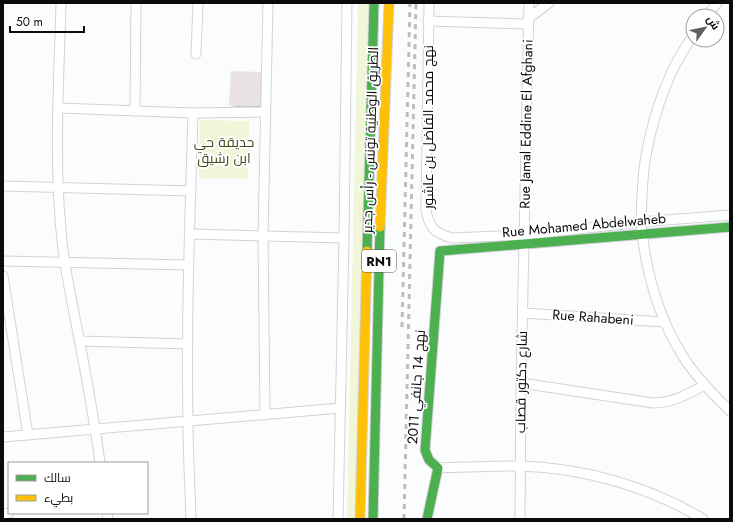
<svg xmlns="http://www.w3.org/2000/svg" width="733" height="522" font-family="Jost,Cairo,sans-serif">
  <defs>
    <filter id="shadow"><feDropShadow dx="3.5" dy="3.5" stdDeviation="2" flood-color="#0004"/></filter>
  </defs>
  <rect width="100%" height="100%" fill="#fbfcfe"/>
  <g fill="#f1f6d9">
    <path d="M358,3H370L358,519H347Z"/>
    <path d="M200,120L249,121L248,179L199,178Z"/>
  </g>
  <path fill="#e9e2e7" filter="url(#shadow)" d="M231,71L261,72L260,106L229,105Z"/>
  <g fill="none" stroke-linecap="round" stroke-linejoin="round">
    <defs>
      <g id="street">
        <path d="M61,3C59,78 54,155 61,230C63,261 70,292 76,323C85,369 94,416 100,463"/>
        <path d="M429,3L426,211C430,229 435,233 452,238L524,235L641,222L730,215"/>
        <path d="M707,16L717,3"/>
        <path d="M529,18L549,3"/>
        <path d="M428,21L528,24"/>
        <path d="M693,36C668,70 654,113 646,155C642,177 642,200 641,222C645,268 658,316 682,355C695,376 713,394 730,411"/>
        <path d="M196,54L198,3"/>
        <path d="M58,108L193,113L265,112"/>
        <path d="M135,111L136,3"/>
        <path d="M3,186L191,191"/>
        <path d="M190,234L344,238"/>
        <path d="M3,261L188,265"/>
        <path d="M3,276L28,435"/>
        <path d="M523,313L664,322"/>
        <path d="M79,341L188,344"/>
        <path d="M521,383L653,403C673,403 688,394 705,385"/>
        <path d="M265,415L263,235L268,3"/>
        <path d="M3,437L340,408"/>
        <path d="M438,468C465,467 493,466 520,466C584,468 648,486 703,519"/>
        <path d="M107,513L108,519"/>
        <path d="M3,514L9,513"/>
        <path d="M191,519C190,487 188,454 188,422C186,319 190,216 193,113"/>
        <path d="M338,519L344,238L347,3"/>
        <path d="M520,519L521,383L529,3"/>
      </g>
      <g id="fast">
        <path d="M367,251L374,3"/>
        <path d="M373,519L380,227"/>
        <path d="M427,519L438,468L429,460L425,450L440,251L730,227"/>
      </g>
      <g id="slow">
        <path d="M380,227L389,3"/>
        <path d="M360,519L367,251"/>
      </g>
    </defs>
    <use href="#street" stroke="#d2d3d5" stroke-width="11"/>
    <use href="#fast" stroke="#d2d3d5" stroke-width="11"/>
    <use href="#slow" stroke="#d2d3d5" stroke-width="11"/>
    <use href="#street" stroke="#feffff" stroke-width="9"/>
    <use href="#fast" stroke="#4caf50" stroke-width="9"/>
    <use href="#slow" stroke="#ffc107" stroke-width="9"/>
    <g stroke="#bdbdbe" stroke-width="3" stroke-dasharray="5 5" stroke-linecap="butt">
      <path d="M402,327L410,3"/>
      <path d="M404,519L416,3"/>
    </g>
  </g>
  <g text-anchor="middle" stroke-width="3.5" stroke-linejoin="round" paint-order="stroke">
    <rect fill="#fff" stroke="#545456" stroke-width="1" x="362" y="250" width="34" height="22" rx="3"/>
    <g font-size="13" font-weight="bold" fill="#0b0b0e">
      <text x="379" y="266">RN1</text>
    </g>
    <g font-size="14" fill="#0b0b0e" stroke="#fff">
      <text transform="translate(526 124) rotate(-89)" y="5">Rue Jamal Eddine El Afghani</text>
      <text transform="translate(428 127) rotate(-90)" y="5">نهج محمد الفاضل بن عاشور</text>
      <text transform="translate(370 140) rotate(-88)" y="5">الطريق الوطنية تونس - رأس جدير</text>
      <text transform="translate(584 225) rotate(-5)" y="5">Rue Mohamed Abdelwaheb</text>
      <text transform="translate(593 317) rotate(4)" y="5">Rue Rahabeni</text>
      <text transform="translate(521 382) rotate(-89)" y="5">شارع دكتور قصاب</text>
      <text transform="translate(416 387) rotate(-86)" y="5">نهج 14 جانفي 2011</text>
    </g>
    <g font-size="14" fill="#434919" stroke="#fff">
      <text x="224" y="147">حديقة حي<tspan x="224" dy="16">ابن رشيق</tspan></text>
    </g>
  </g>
  <rect width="733" height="522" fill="none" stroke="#0b0b0e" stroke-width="8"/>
  <rect x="8" y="462" width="140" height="52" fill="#ffffff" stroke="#9d9d9f"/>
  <rect x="16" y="475" width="20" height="6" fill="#4caf50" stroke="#9d9d9f"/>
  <text x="44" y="482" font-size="12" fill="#0b0b0e">سالك</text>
  <rect x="16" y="495" width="20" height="6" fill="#ffc107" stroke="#9d9d9f"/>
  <text x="44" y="502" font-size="12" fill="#0b0b0e">بطيء</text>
  <g transform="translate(705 28) rotate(57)"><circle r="19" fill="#ffffff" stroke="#9d9d9f"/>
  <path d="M0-3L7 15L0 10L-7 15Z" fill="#5f5f62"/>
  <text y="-6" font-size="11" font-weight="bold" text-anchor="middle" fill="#0b0b0e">ش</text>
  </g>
  <path d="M10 26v6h74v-6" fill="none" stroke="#0b0b0e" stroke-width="2"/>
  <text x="16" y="26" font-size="12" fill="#0b0b0e" stroke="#ffffff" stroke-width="3" paint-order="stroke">50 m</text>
</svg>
